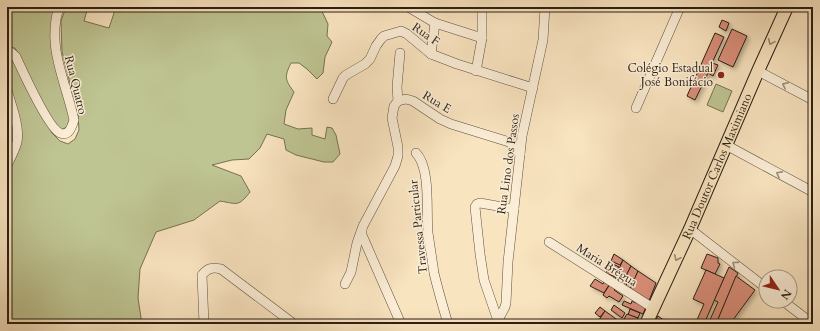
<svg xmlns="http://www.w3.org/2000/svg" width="820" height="331" font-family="Cardo,serif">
  <defs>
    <filter id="shadow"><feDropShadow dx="2.5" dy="2.5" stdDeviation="2" flood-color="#0004"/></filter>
  </defs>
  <rect width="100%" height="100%" fill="#f9e4c0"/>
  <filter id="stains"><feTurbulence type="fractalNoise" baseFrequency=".005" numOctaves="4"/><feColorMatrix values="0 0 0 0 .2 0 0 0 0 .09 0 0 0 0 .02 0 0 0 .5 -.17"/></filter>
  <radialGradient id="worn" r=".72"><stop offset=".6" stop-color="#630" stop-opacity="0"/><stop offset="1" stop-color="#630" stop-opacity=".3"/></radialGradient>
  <g fill="#bec492" stroke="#747252">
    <path d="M7,7H59L55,19L71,118L68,126L60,131L52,125L15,48L7,47Z"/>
    <path d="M66,7H88L84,21L109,28L116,7H320L328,24L327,36L332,42L325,57L323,73L317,79L307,69L299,63H291C284,77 285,80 294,92L286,110L284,124L298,129L312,128V135L325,139L327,127L332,128L336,135L340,154L333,162H324L296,155L286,150L284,139L267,134L260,148L249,159L232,160L212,165L241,176L250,192C238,207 238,204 220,201L194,220L156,232L140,269L138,298L142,324H7V173L19,149V138L7,70V57L10,58L14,62L52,133L60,141L68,144L75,139L79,130L78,115L62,52L61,21Z"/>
    <path d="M716,84L732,91L723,112L707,105Z"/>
  </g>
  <g fill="#d98e79" stroke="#291f13" filter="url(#shadow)">
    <path d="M722,20L729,23L726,31L719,27Z"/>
    <path d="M732,29L747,36L733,67L718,60Z"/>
    <path d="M715,33L724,37L712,63L718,65L713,76L708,73L695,100L687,96Z"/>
    <path d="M614,254L623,260L620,265L611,261Z"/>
    <path d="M707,254L718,258V263L720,264L715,274L701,268Z"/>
    <path d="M623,260L631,266L622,284L617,281L618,280L615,278L618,272V271Z"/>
    <path d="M611,263L619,267L615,277L606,273Z"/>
    <path d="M631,266L638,271L635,279H633L631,285L627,283L626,286L622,284Z"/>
    <path d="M729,267L738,273L716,324H708L718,302L714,300Z"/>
    <path d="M706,270L724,278L704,324H702L696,322L704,304L693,299Z"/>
    <path d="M638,271L656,283L649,301L630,289Z"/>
    <path d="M736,276L755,290L730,324H716Z"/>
    <path d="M595,279L603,284L604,282L609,285L604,293L590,286Z"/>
    <path d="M610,284L616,288L614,290L623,296L619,302L609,296L607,298L603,295Z"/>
    <path d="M636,300L646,307L643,314L622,305L624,301L631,304L632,301L636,303Z"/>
    <path d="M614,305L625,313L622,318L611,310Z"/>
    <path d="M600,307L605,311L600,317L595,313Z"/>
    <path d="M630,309L640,313L638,318L628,315Z"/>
    <path d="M605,311L623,324H605L599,320Z"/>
    <path d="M627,314L638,318L634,324H631L624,319Z"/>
    <path d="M658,316L665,321L664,322L668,324H656L654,322Z"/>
  </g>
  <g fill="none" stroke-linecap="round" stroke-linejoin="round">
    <defs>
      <g id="minor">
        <path d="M408,7L435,23L482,38"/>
        <path d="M7,52C11,51 13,54 16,57C22,70 49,129 60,133C69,137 72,126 74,120C66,82 46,46 59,7"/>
        <path d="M431,54L435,23"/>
        <path d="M476,71L482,38V7"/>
        <path d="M758,71L813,100"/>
        <path d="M7,90C11,105 20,126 17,142C15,150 11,157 7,165"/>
        <path d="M333,99L343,78L346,75L365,64L370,59L376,46L381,39L384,36L401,31L407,34L431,54L457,64L533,88"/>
        <path d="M398,101L397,87L400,53"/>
        <path d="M636,108L680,7"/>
        <path d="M726,145L813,192"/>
        <path d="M416,153C431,168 426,212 428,233C430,247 432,260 434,273C438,290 443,307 448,324"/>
        <path d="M690,229L766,288"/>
        <path d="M362,230V235L401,324"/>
        <path d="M549,242L653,308"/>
        <path d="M345,284L351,272L357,243L363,226L395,166L398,156V147L392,118L394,106L398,101L406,99L413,101L440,119L451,124L509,142L514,146L520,154"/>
        <path d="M783,301L813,324"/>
        <path d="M498,321L484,280L480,254L475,207L477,204L480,203L514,209"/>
        <path d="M204,324L202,275C208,268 212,267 221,269L294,324"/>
        <path d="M496,324L505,307L506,303L508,262L522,136L543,40L545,7"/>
      </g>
      <g id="major">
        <path id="s1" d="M646,324L690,229L758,71L787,7"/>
      </g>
    </defs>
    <use href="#minor" stroke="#5d503e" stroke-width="10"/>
    <use href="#major" stroke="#291f13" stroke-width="14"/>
    <use href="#minor" stroke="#fbedd6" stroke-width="9"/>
    <use href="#major" stroke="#f9e4c0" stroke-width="12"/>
  </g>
  <defs><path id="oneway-chevron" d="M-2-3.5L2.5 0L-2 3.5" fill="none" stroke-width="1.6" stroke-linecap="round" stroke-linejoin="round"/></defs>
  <g stroke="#9b8b72">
    <use href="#oneway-chevron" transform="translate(771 42) rotate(114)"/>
    <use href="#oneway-chevron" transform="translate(677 258) rotate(115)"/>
  </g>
  <g stroke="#9c907e">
    <use href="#oneway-chevron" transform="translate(785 85) rotate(-153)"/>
    <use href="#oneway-chevron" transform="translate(779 174) rotate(-152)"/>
    <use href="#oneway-chevron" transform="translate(735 264) rotate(-143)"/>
  </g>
  <circle fill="#8f2418" stroke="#fbedd6" stroke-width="1.5" cx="721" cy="75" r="4"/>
  <g text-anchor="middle" stroke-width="3" stroke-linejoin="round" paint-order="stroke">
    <g font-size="12" fill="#291f13" stroke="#fbedd6">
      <text transform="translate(426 34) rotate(35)" y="4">Rua F</text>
      <text transform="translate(76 85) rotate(76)" y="4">Rua Quatro</text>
      <text transform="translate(437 102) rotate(31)" y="4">Rua E</text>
      <text transform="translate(508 164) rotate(-82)" y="4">Rua Lino dos Passos</text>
      <text dy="4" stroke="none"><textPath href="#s1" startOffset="173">Rua Doutor Carlos Maximiano</textPath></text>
      <text transform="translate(418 227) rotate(-96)" y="4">Travessa Particular</text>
      <text transform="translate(607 265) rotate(32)" y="4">Maria Brégua</text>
    </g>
    <g font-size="12" fill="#291f13" stroke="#fbedd6" text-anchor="end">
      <text x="713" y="72">Colégio Estadual<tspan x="713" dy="14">José Bonifácio</tspan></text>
    </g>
  </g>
  <rect width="820" height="331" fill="none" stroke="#f9e4c0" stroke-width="24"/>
  <rect x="8" y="8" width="804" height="315" fill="none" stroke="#291f13" stroke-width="2"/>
  <rect x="12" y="12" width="796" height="307" fill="none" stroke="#291f13"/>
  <g transform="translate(778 289) rotate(125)"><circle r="19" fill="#fbedd6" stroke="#a79b88"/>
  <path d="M0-3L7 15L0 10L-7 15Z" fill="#8f2418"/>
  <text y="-6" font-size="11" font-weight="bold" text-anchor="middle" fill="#291f13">N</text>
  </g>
  <rect width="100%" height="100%" filter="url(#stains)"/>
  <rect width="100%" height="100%" fill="url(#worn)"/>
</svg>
